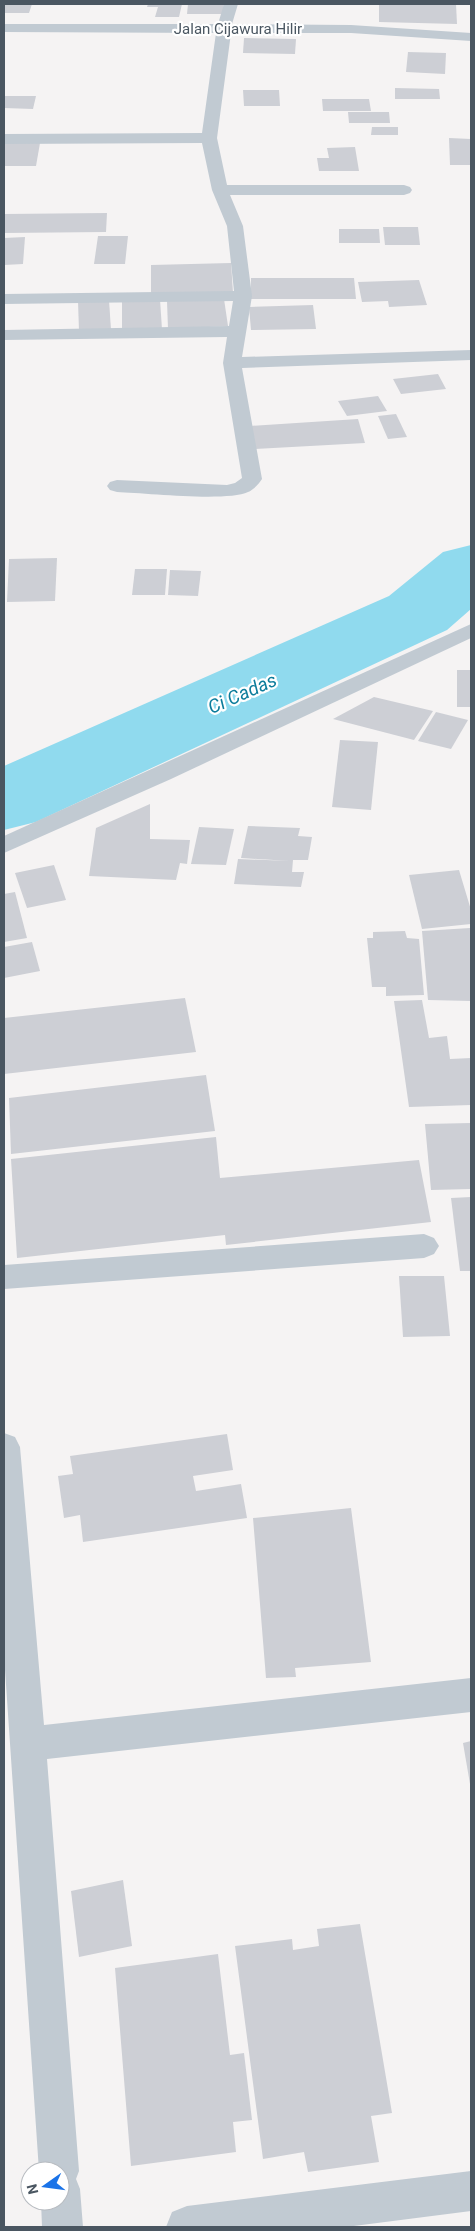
<svg xmlns="http://www.w3.org/2000/svg" width="475" height="2231" font-family="Roboto,sans-serif">
  <rect width="100%" height="100%" fill="#f5f3f3"/>
  <g fill="none" stroke-linecap="round" stroke-linejoin="round">
    <path fill="#90daee" fill-rule="evenodd" d="M471,545V609L447,630L36,822L4,830V766L389,596L443,552Z"/>
  </g>
  <g fill="#cdcfd5">
    <path d="M4,4H32L29,13H4Z"/>
    <path d="M148,4H182L179,17H155L158,7H147Z"/>
    <path d="M188,4H224L223,14H187Z"/>
    <path d="M379,4H456L457,24L379,22Z"/>
    <path d="M244,38L296,39L295,54L243,53Z"/>
    <path d="M408,52L446,53L445,74L406,72Z"/>
    <path d="M395,88L439,89L440,99H395Z"/>
    <path d="M243,90H279L280,106H244Z"/>
    <path d="M4,96H36L33,109L4,108Z"/>
    <path d="M322,99H369L371,111H323Z"/>
    <path d="M348,112H389L390,123H349Z"/>
    <path d="M372,127H398V135H371Z"/>
    <path d="M449,138L471,139V165H450Z"/>
    <path d="M4,143H40L36,166H4Z"/>
    <path d="M355,147L359,171H319L317,158H329L327,148Z"/>
    <path d="M107,213L106,232L4,233V214Z"/>
    <path d="M383,227H418L420,245H385Z"/>
    <path d="M339,229H379L380,243H339Z"/>
    <path d="M98,236H128L125,264H94Z"/>
    <path d="M25,237L23,264L4,265V238Z"/>
    <path d="M231,263L233,293L151,294V265Z"/>
    <path d="M251,278H354L356,299H251Z"/>
    <path d="M419,280L427,305L389,307L388,301L362,302L358,282Z"/>
    <path d="M160,299L162,330L122,331V300Z"/>
    <path d="M224,299L228,326L168,329L167,301Z"/>
    <path d="M109,300L111,330L79,331L78,301Z"/>
    <path d="M313,305L316,329L251,330L249,307Z"/>
    <path d="M438,374L446,389L401,394L393,379Z"/>
    <path d="M378,396L387,411L347,416L338,401Z"/>
    <path d="M396,414L407,437L388,439L378,416Z"/>
    <path d="M358,419L365,443L255,449L250,426Z"/>
    <path d="M57,558L55,601L7,602L9,559Z"/>
    <path d="M135,569H167L165,595H132Z"/>
    <path d="M170,570L201,571L198,596L168,595Z"/>
    <rect x="457" y="670" width="14" height="37"/>
    <path d="M374,697L433,711L414,740L333,719Z"/>
    <path d="M436,712L468,720L451,749L418,741Z"/>
    <path d="M340,740L378,742L371,810L332,807Z"/>
    <path d="M150,804V839L190,840L187,864L180,863L176,880L89,876L96,828Z"/>
    <path d="M248,826L300,828L298,836L312,837L308,860H293L292,872H304L301,887L234,884L238,859L290,861L241,858Z"/>
    <path d="M199,827L234,829L226,865L191,864Z"/>
    <path d="M54,865L66,900L27,908L15,873Z"/>
    <path d="M459,870L471,910V924L422,929L409,875Z"/>
    <path d="M15,892L27,938L4,942V894Z"/>
    <path d="M470,928L471,1001L428,1000L422,931Z"/>
    <path d="M405,931L407,938L419,939L424,995L386,996V987H372L367,938H373V932Z"/>
    <path d="M32,942L40,971L4,978V947Z"/>
    <path d="M185,998L196,1052L4,1074V1018Z"/>
    <path d="M422,1000L429,1038L447,1036L450,1059L471,1058V1105L409,1107L394,1001Z"/>
    <path d="M206,1075L215,1131L11,1154L9,1098Z"/>
    <path d="M471,1123V1189L431,1190L425,1124Z"/>
    <path d="M216,1137L220,1178L419,1160L431,1222L226,1245L225,1235L17,1258L11,1159Z"/>
    <path d="M471,1197V1271H460L451,1198Z"/>
    <path d="M399,1276H444L450,1336L403,1337Z"/>
    <path d="M227,1434L233,1470L193,1476L196,1491L241,1484L247,1518L83,1542L80,1515L64,1518L58,1476L73,1474L70,1456Z"/>
    <path d="M351,1508L371,1662L295,1668L296,1677L266,1678L253,1518Z"/>
    <path d="M471,1741V1784H470L463,1743Z"/>
    <path d="M123,1880L132,1946L79,1957L71,1891Z"/>
    <path d="M360,1924L392,2113L371,2116L379,2162L308,2172L304,2152L263,2159L235,1946L292,1939L293,1950L319,1946L317,1929Z"/>
    <path d="M218,1954L230,2055L244,2053L252,2120L233,2122L236,2152L131,2166L115,1968Z"/>
  </g>
  <g fill="none" stroke-linecap="round" stroke-linejoin="round">
    <g fill="#c1cad2" fill-rule="evenodd">
      <path d="M224,4H238L232,24L351,25L471,33V41L351,33H231L217,138L227,185H404L410,187L412,190L410,193L404,195H230L243,226L252,296L242,357L471,350V360L242,368L262,479C259,484 253,490 248,492C227,502 145,493 117,492L110,490L107,486L110,482L117,480L227,485L235,483L242,478L223,363L227,337L4,340V330L229,326L233,301L4,304V294L234,291L227,226L212,190L202,143L4,144V134L202,133L216,33L4,32V24H218Z"/>
      <path d="M471,624V638L171,779L4,853V836Z"/>
      <path d="M424,1234L434,1238L439,1246L434,1254L424,1258L4,1289V1265Z"/>
      <path d="M4,1433L15,1437L20,1447L44,1725L471,1678V1712L47,1759L79,2171L76,2179L80,2189L83,2227H42L41,2201H60V2171H39L4,1655Z"/>
      <path d="M471,2171V2211L346,2227H166L172,2212L187,2206Z"/>
    </g>
  </g>
  <g text-anchor="middle" stroke-width="4.5" stroke-linejoin="round" paint-order="stroke">
    <g font-size="15" fill="#4a5661" stroke="#fff">
      <text x="238" y="34">Jalan Cijawura Hilir</text>
    </g>
    <g font-size="19" font-style="italic" fill="#0c7c9b" stroke="#fff">
      <text transform="translate(242 693) rotate(-24)" y="7">Ci Cadas</text>
    </g>
  </g>
  <rect width="475" height="2231" fill="none" stroke="#4a5661" stroke-width="10"/>
  <g transform="translate(45 2186) rotate(256)"><circle r="24" fill="#ffffff" stroke="#b7bbc0"/>
  <path d="M0-4L9 19L0 12L-9 19Z" fill="#1a73e8"/>
  <text y="-8" font-size="14" font-weight="bold" text-anchor="middle" fill="#4a5661">N</text>
  </g>
</svg>
